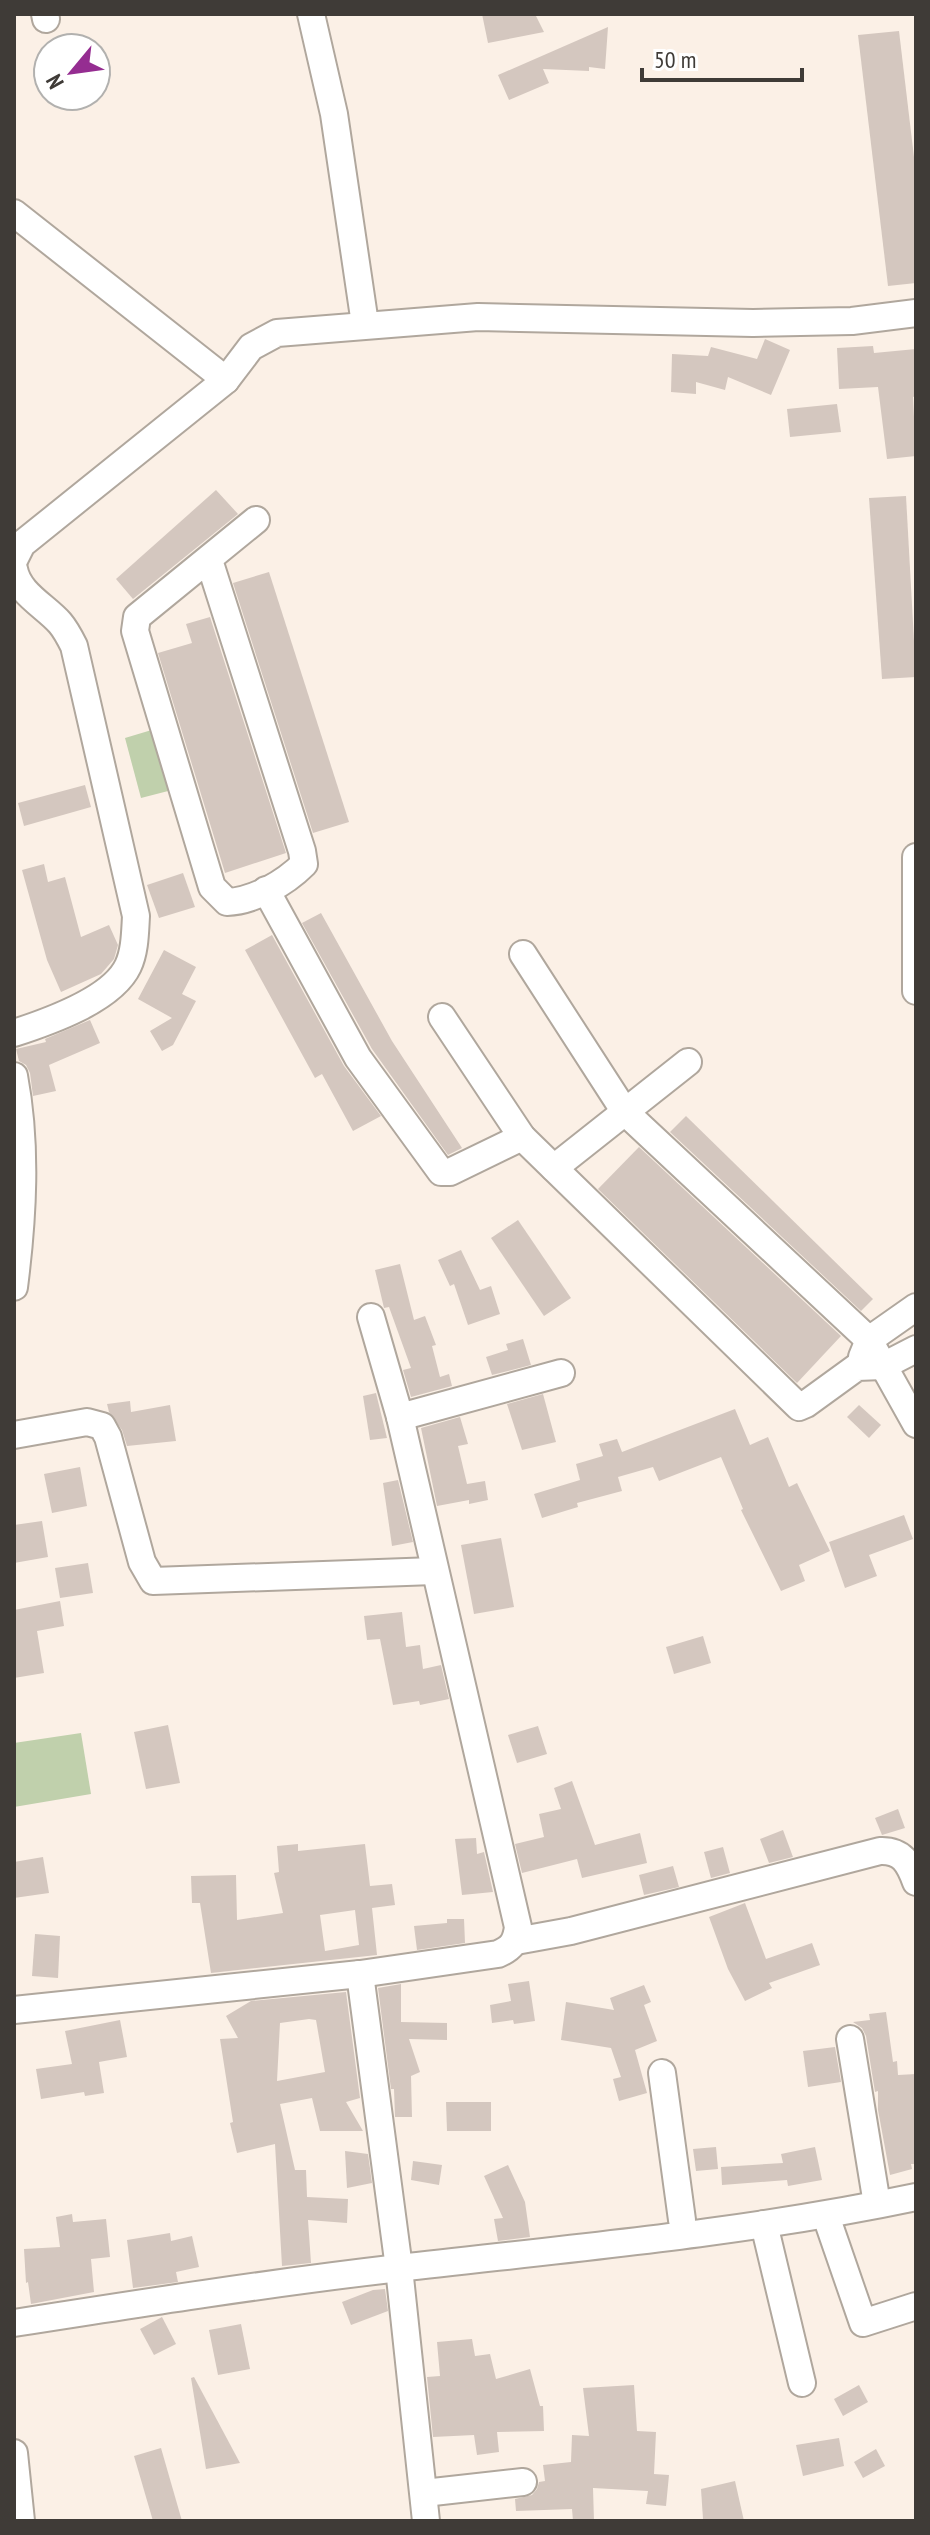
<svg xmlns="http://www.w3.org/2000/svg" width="930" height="2535" font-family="'PT Sans Narrow',sans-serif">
  <rect width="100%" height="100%" fill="#fbf0e6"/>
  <g fill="#c0d0ac">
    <path d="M155,729L172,790L141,798L125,738Z"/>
    <path d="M81,1733L91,1794L14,1807V1743Z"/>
  </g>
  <g fill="#d4c7bf" fill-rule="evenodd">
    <path d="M482,14H535L544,32L488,43Z"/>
    <path d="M608,27L605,69L589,67V71L543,69L549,83L509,100L498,75Z"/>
    <path d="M899,31L916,174V283L888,286L858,35Z"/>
    <path d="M765,339L790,350L771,395L728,377L725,390L696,382V394L671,392L672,354L708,356L711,347L757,359Z"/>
    <path d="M873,346L874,353L916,349V396L913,397L916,456L887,459L878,387L839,389L837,348Z"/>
    <path d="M837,404L841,432L790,437L787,409Z"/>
    <path d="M216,490L238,514L133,599L116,579Z"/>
    <path d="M906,496L916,677L882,679L869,498Z"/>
    <path d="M269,572L349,822L313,833L233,583Z"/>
    <path d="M210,617L286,853L225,873L158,653L192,643L186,624Z"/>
    <path d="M85,785L91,807L24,826L18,803Z"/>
    <path d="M44,864L48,882L65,877L81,937L109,925L118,945L114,959L101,974L61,992L47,960L22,870Z"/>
    <path d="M183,873L195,907L159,918L147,885Z"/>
    <path d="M321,913L392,1041L462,1148L448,1155L372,1049L302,923Z"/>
    <path d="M272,935L344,1066L381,1116L353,1131L322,1074L315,1078L245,950Z"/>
    <path d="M164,950L196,967L182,994L196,1001L173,1045L162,1051L150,1031L172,1018L138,999Z"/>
    <path d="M90,1020L100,1043L49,1065L56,1091L33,1096L30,1073L26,1065L19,1061L16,1049L46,1042L45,1039Z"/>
    <path d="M686,1116L873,1299L861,1311L670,1132Z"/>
    <path d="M639,1147L841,1336L797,1383L598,1189Z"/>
    <path d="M518,1220L571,1298L544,1316L491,1238Z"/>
    <path d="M461,1250L480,1290L491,1286L500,1314L468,1325L454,1284L450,1286L438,1260Z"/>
    <path d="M400,1264L414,1320L425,1316L436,1345L432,1346L440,1377L449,1374L452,1386L411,1397L403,1370L411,1368L389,1307L384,1308L375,1270Z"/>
    <path d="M523,1339L531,1365L492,1375L486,1357L508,1350L506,1344Z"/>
    <path d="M376,1393L387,1438L370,1440L363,1396Z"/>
    <path d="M543,1394L556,1442L522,1450L507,1404Z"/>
    <path d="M130,1401L131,1412L170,1405L176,1441L127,1446L122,1430L109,1412L107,1404Z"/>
    <path d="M859,1405L881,1425L869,1438L847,1417Z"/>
    <path d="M735,1409L750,1445L768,1437L789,1487L797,1483L830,1551L799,1565L805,1581L781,1591L741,1510L743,1509L721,1457L659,1481L653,1467L618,1477L622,1491L577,1503L578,1507L542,1518L534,1494L580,1480L576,1464L603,1456L599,1444L617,1439L622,1452Z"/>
    <path d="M460,1417L468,1444L458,1446L467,1484L485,1481L488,1500L469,1504V1500L437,1506L421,1428Z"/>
    <path d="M80,1467L87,1506L52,1513L44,1474Z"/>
    <path d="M398,1480L413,1542L392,1546L383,1483Z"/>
    <path d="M904,1515L913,1539L869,1555L877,1576L845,1588L829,1542Z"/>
    <path d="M42,1521L48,1557L14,1563V1525Z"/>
    <path d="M501,1538L514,1607L474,1614L461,1545Z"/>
    <path d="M88,1563L93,1593L60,1598L55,1568Z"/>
    <path d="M60,1601L64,1626L37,1631L44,1673L14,1678V1610Z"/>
    <path d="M402,1612L406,1647L420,1645L423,1669L441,1665L449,1699L420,1705L419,1701L393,1705L380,1639L367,1640L364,1616Z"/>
    <path d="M703,1636L711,1663L674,1674L666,1647Z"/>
    <path d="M168,1725L180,1783L146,1789L134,1732Z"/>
    <path d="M538,1726L547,1754L517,1763L508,1735Z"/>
    <path d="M572,1781L595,1845L640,1833L647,1863L582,1878L577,1859L522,1873L515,1844L544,1837L539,1814L561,1809L554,1788Z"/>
    <path d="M898,1809L905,1828L882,1835L875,1818Z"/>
    <path d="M783,1830L793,1857L769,1863L760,1839Z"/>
    <path d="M476,1838L477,1854L484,1852L493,1892L462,1895L455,1839Z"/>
    <path d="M298,1844V1851L365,1844L370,1886L392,1884L395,1905L372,1908L377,1955L211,1973L200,1903H192L191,1876L236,1875L237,1920L283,1913L274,1873L279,1872L277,1846ZM355,1910L359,1945L325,1951L320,1915Z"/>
    <path d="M723,1847L730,1873L711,1878L704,1852Z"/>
    <path d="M43,1857L49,1893L14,1898V1862Z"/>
    <path d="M673,1866L679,1887L644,1895L639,1875Z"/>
    <path d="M745,1903L766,1959L812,1943L820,1965L769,1983L772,1988L745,2001L728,1969L709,1917Z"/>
    <path d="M447,1919H464L465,1943L417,1950L414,1926L447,1923Z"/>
    <path d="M35,1934L60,1936L58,1978L32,1976Z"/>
    <path d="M529,1981L535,2021L514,2024L513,2020L492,2023L490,2005L511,2001L508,1984Z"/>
    <path d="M401,1984V2022L447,2023V2040L409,2039L420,2072L411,2076L412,2117H395L394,2089H391L378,1988Z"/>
    <path d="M644,1985L651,2002L644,2005L657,2041L635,2050L647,2093L619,2101L613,2079L621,2077L611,2048L561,2040L566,2002L614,2010L610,1998Z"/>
    <path d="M346,1992L360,2098L346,2102L363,2131H320L312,2098L280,2104L295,2170H306L307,2197L348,2199L347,2223L308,2220L311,2263L282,2266L275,2144L237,2153L230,2123L233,2122L220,2039L238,2038L226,2016L251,2001ZM309,2019L316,2020L325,2072L277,2081L280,2023Z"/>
    <path d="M886,2012L893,2062L897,2061L898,2075L916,2074V2164H911L912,2169L890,2175L878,2110V2091L875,2092L866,2036L862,2028L853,2022L870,2020L869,2014Z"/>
    <path d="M120,2020L127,2057L99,2062L104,2093L85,2096L84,2092L41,2099L36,2069L72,2064L65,2031Z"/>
    <path d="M835,2047L841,2082L808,2087L803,2051Z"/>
    <path d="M446,2102H491V2131H447Z"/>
    <path d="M716,2147L718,2169L696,2171L693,2149Z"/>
    <path d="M815,2147L822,2180L788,2186L787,2180L722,2185L721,2167L783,2163L781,2154Z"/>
    <path d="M345,2151L368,2154L372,2183L347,2188Z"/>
    <path d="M413,2161L442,2165L439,2185L411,2180Z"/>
    <path d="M508,2165L525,2202L530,2237L498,2241L494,2219L503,2218L484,2176Z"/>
    <path d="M72,2214L73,2222L106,2219L110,2257L91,2259L94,2292L31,2304L28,2282L26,2283L24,2249L60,2247L56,2217Z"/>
    <path d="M170,2233L171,2241L192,2236L199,2267L176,2272L178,2282L133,2288L127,2240Z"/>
    <path d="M385,2289L388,2311L351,2325L342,2302L373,2290Z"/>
    <path d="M162,2317L176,2344L154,2355L140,2329Z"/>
    <path d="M241,2324L250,2369L218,2375L209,2330Z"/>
    <path d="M472,2339L475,2356L490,2354L496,2379L530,2369L540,2406H543L544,2431L497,2432L499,2452L477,2455L474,2435L433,2437L427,2377L440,2376L437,2342Z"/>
    <path d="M194,2377L240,2463L206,2469L191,2378Z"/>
    <path d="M634,2385L637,2431L656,2432L654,2474L669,2475L666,2506L646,2504L648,2491L593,2488L594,2521H573L572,2509L516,2511L515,2499L532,2495L537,2489L539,2482L545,2481L543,2465L571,2462L572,2435L589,2436L583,2388Z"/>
    <path d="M859,2385L868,2402L843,2416L834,2399Z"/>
    <path d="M839,2438L844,2466L803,2476L796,2445Z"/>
    <path d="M161,2448L182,2521H153L134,2456Z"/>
    <path d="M876,2449L885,2466L863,2478L854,2462Z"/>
    <path d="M735,2481L744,2521L703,2519L701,2489Z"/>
  </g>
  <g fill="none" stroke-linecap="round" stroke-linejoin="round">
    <defs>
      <g id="minor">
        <path d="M45,14L46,19"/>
        <path d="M311,14L334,114L365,324"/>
        <path d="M14,213L226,380"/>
        <path d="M14,560L22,544L226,380L251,347L277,333L478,317L753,323L852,321L916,313"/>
        <path d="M209,560L302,851L304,864C285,883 254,901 227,902L212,887L135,631L137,617L256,520"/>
        <path d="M14,569C18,593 45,606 60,623C66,630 70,638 74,646L136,916C135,933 135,951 128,966C112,1000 48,1022 14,1033"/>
        <path d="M916,857V991"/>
        <path d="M266,890L358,1058L441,1172H450L522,1137"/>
        <path d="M523,954L625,1112L869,1340L916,1424"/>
        <path d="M442,1017L522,1137L799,1407L806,1404L857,1367L883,1366L916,1349"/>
        <path d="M14,1076C27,1145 23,1217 14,1287"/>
        <path d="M554,1168L688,1062"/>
        <path d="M862,1357L869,1340L916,1307"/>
        <path d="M400,1417L561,1373"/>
        <path d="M14,1435L87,1422L102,1426L108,1437L142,1562L153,1581L434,1571"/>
        <path d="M516,1941L571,1931L880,1851C902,1850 909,1863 916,1882"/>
        <path d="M360,1974L399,2268L426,2521"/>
        <path d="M14,2010L360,1974L498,1954C512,1948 516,1942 518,1927L400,1417L371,1317"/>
        <path d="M850,2039L875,2192"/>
        <path d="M662,2073L682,2220"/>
        <path d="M826,2216L863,2323L916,2306"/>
        <path d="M764,2224L802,2383"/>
        <path d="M14,2323C142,2303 270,2283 399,2268C572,2248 745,2233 916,2197"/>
        <path d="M14,2453L21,2521"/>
        <path d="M424,2493L523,2482"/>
      </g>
    </defs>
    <use href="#minor" stroke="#b0a79d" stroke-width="30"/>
    <use href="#minor" stroke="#fff" stroke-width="26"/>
  </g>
  <rect width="930" height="2535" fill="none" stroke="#3f3b37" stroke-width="32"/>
  <g transform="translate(72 72) rotate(241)"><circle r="38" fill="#ffffff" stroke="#b2b1af" stroke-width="2"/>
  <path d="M0-6L14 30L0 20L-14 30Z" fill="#952d91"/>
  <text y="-12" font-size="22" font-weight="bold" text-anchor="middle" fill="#3f3b37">N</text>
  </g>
  <path d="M642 68v12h160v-12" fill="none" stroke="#3f3b37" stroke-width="4"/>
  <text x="654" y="68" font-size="24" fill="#3f3b37" stroke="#ffffff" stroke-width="6" paint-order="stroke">50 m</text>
</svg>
